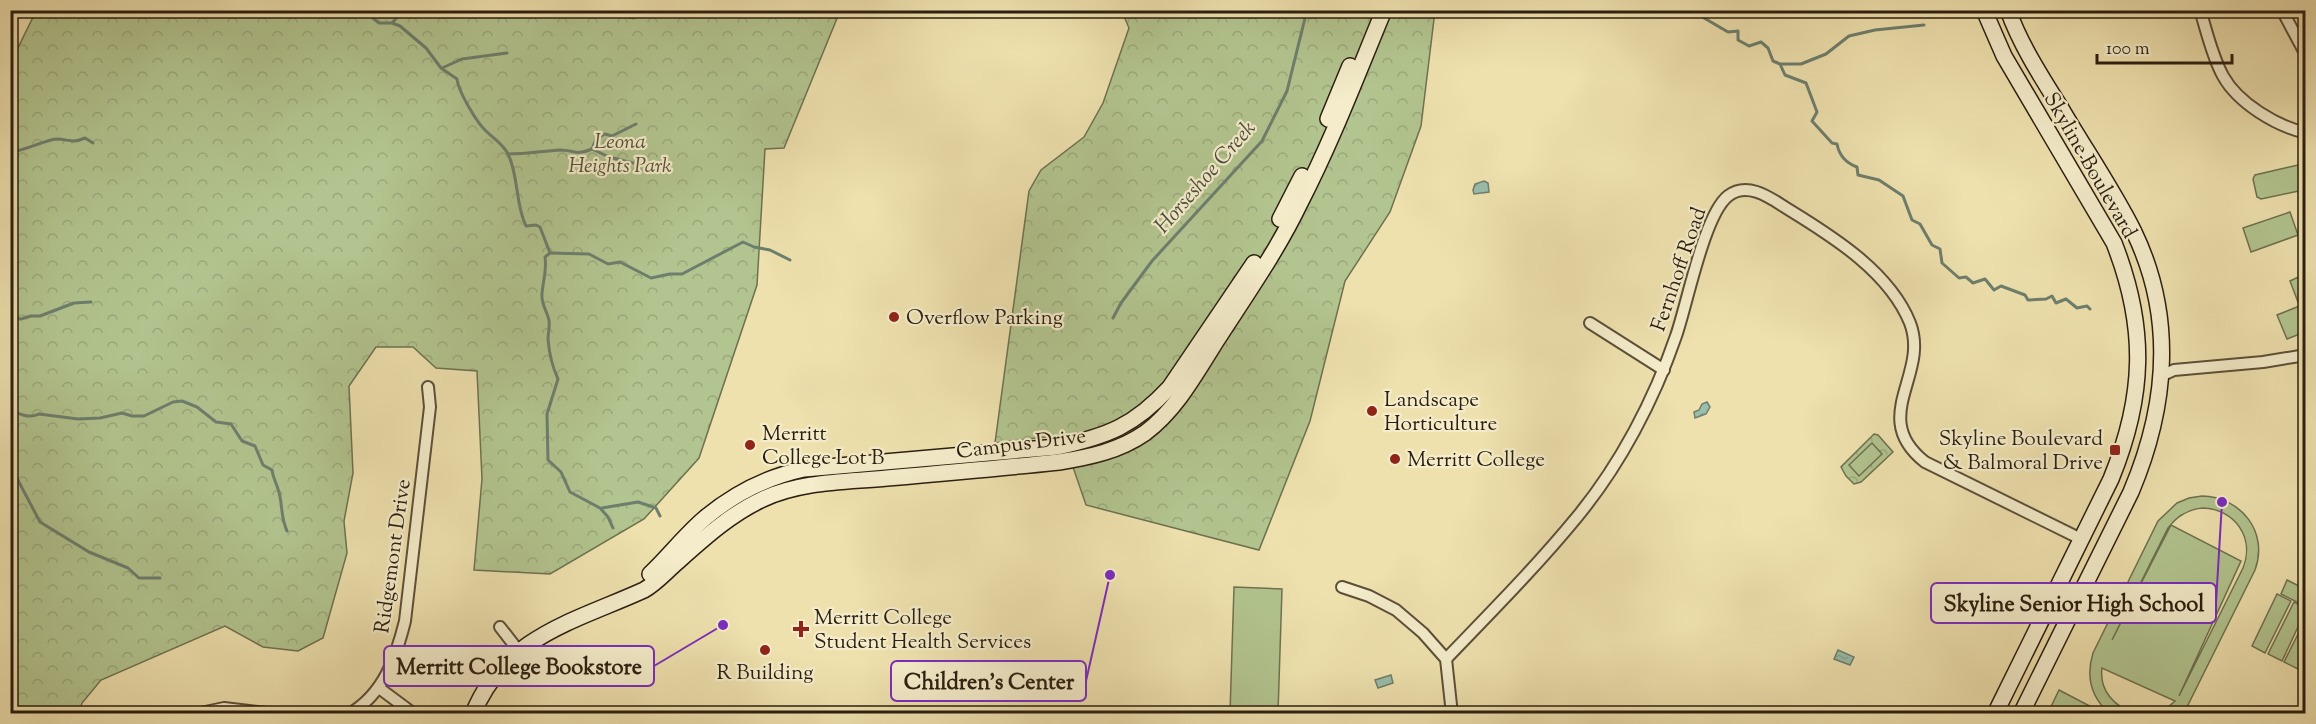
<svg xmlns="http://www.w3.org/2000/svg" width="2316" height="724" font-family="'Sorts Mill Goudy',serif">
  <defs>
    <pattern id="forest-crowns" width="20" height="18" patternUnits="userSpaceOnUse" patternTransform="scale(1.5)"><rect width="20" height="18" fill="#b2c48f"/><path d="M2 6a3 3 0 1 1 6 0M12 15a3 3 0 1 1 6 0" fill="none" stroke="#99a87a"/></pattern>
    <pattern id="water-ripples" width="26" height="14" patternUnits="userSpaceOnUse" patternTransform="scale(1.5)"><rect width="26" height="14" fill="#99beab"/><path d="M2 4q2-2 4 0t4 0M15 11q2-2 4 0t4 0" fill="none" stroke="#84a392"/></pattern>
  </defs>
  <rect width="100%" height="100%" fill="#eee1ae"/>
  <filter id="stains"><feTurbulence type="fractalNoise" baseFrequency=".00333" numOctaves="4"/><feColorMatrix values="0 0 0 0 .2 0 0 0 0 .09 0 0 0 0 .02 0 0 0 .5 -.17"/></filter>
  <radialGradient id="worn" r=".72"><stop offset=".6" stop-color="#630" stop-opacity="0"/><stop offset="1" stop-color="#630" stop-opacity=".3"/></radialGradient>
  <g fill="url(#forest-crowns)" stroke="#6e7150" stroke-width="1.5">
    <path d="M36,11V10L840,11L784,148L765,149L757,285L699,458L644,519L550,574L474,570L482,479L477,371L436,368L413,347H376L349,386L353,473L344,521L347,553L323,638L298,651L263,647L225,626L101,680L82,703L79,713L11,714V62Z"/>
    <path d="M1116,11H1433L1434,19L1421,126L1390,212L1345,281L1310,421L1259,550L1086,505L1062,435L995,443L1029,191L1041,170L1084,137L1103,103L1129,28L1123,14Z"/>
    <path d="M1874,434L1878,435L1893,452L1861,482L1854,484L1846,476L1841,467Z"/>
  </g>
  <g fill="#b2c48f" stroke="#6e7150" stroke-width="1.5" fill-rule="evenodd">
    <path d="M2298,165L2302,168L2305,186L2303,190L2261,199L2257,197L2253,179L2255,175Z"/>
    <path d="M2290,212L2298,235L2251,252L2243,228Z"/>
    <path d="M2305,274V332L2287,339L2277,315L2302,305L2298,302L2290,281Z"/>
    <path d="M1872,443L1882,454L1859,476L1849,465Z"/>
    <path d="M2202,496C2241,497 2269,532 2255,570L2184,713H2153L2167,708L2175,701L2102,668C2099,690 2114,707 2135,713H2109C2091,697 2086,676 2093,653L2158,521L2177,503L2189,498ZM2203,508C2235,509 2255,538 2243,568L2179,696L2241,561L2171,525L2112,640L2168,528C2177,516 2188,509 2203,508Z"/>
    <path d="M2287,580L2305,589V606L2281,594Z"/>
    <path d="M1234,587L1282,589L1278,713H1230Z"/>
    <path d="M2277,594L2291,601L2265,653L2252,646Z"/>
    <path d="M2294,602L2305,608V612L2282,661L2268,654Z"/>
    <path d="M2305,620V654L2298,669L2284,662Z"/>
    <path d="M2059,690L2103,713H2048Z"/>
  </g>
  <g fill="url(#water-ripples)" stroke="#6d7e6d" stroke-width="1.5">
    <path d="M1484,181L1488,183L1489,192L1474,194L1473,190L1475,184Z"/>
    <path d="M1707,402L1710,407L1706,414L1695,418L1694,412L1699,410L1702,404Z"/>
    <path d="M1838,650L1854,657L1850,665L1834,659Z"/>
    <path d="M1391,675L1393,683L1378,688L1375,680Z"/>
  </g>
  <g fill="none" stroke-linecap="round" stroke-linejoin="round">
    <g stroke="#6d7e6d" stroke-width="3">
      <path d="M363,10L379,23H392L400,26L426,48L441,68L457,79C458,91 477,123 486,131C494,139 503,144 508,154C519,176 515,204 526,226L536,225L540,227L550,253L545,257C547,270 543,281 542,294C541,304 547,311 549,320C550,326 548,333 548,339C549,352 552,366 558,379L547,414L548,460L561,472L570,492L600,508L608,517L613,528"/>
      <path d="M612,10V13L634,18"/>
      <path d="M1697,10L1699,15L1728,32L1738,31V40L1749,46L1761,42L1768,48L1773,61L1780,64L1785,75L1806,83L1817,112L1812,121L1832,143L1837,144C1839,155 1846,163 1857,167L1858,175L1879,180L1903,196L1912,220L1920,224L1932,245L1940,249L1942,263L1959,278L1966,277L1973,283L1985,279L1994,290L2001,286L2025,295L2028,300L2046,299L2052,296L2056,303L2066,299L2077,308L2087,306L2090,309"/>
      <path d="M393,22L403,10"/>
      <path d="M1781,64H1801L1826,54L1849,36L1875,30L1924,25"/>
      <path d="M442,68L462,59L507,53"/>
      <path d="M592,149L609,157L633,163"/>
      <path d="M12,152C25,150 46,140 56,139C69,139 71,144 85,138L93,143"/>
      <path d="M508,154C526,154 543,151 560,150C576,150 574,156 592,149L596,139L605,134L612,136L636,124"/>
      <path d="M550,253L589,254L608,264L620,262L651,278L670,274H682L743,242L754,247L770,250L790,260"/>
      <path d="M10,318L21,319L31,316H40L74,303L91,302"/>
      <path d="M1113,318L1121,303L1152,261L1262,141L1287,91L1307,10"/>
      <path d="M10,410C20,414 28,419 39,414L78,419L100,418L122,413L132,416H144L173,402L182,401L197,407L216,422L231,424L242,441L255,446L263,465L272,470C273,478 276,482 278,489C283,503 280,516 287,531"/>
      <path d="M10,465L40,522L89,552L128,568L139,578H160"/>
      <path d="M602,508L638,502L656,508L660,516"/>
    </g>
    <defs>
      <g id="street">
        <path d="M2200,10C2207,32 2212,56 2223,76C2238,103 2276,126 2306,133"/>
        <path d="M2282,10L2306,55"/>
        <path d="M1590,323L1664,370"/>
        <path d="M2161,376L2174,370L2263,362L2306,355"/>
        <path d="M1342,587L1369,596L1396,610L1423,633L1446,659L1452,714"/>
        <path d="M500,627L518,650"/>
        <path d="M1446,659C1490,613 1536,567 1577,517C1620,465 1654,400 1676,336C1687,305 1704,215 1728,196C1749,180 1773,200 1791,211C1835,238 1890,273 1910,323C1930,375 1868,417 1925,462L2081,539"/>
        <path d="M379,688L414,714"/>
        <path d="M196,714L224,708L275,714"/>
        <path d="M349,714C384,694 396,657 405,621L430,407L428,387"/>
      </g>
      <g id="secondary">
        <path d="M1984,10L2004,56L2114,243C2147,327 2145,396 2111,479L1995,714"/>
        <path d="M2008,10C2021,46 2042,78 2062,110C2086,151 2113,190 2134,232C2175,317 2167,407 2131,492L2021,714"/>
        <path d="M1328,119L1350,66"/>
        <path d="M1280,219L1302,176"/>
        <path d="M650,574C669,556 685,535 705,518C735,493 767,477 804,469L1057,447C1108,436 1134,426 1170,387L1254,263"/>
        <path d="M473,714C504,636 576,621 644,590C655,584 666,572 675,564C702,540 730,514 763,499C801,481 846,482 887,478C945,473 1002,468 1059,462C1090,457 1119,451 1145,433C1177,409 1196,373 1217,340C1246,295 1277,251 1300,203C1332,141 1357,75 1384,10"/>
      </g>
    </defs>
    <use href="#street" stroke="#5c4f38" stroke-width="14"/>
    <use href="#secondary" stroke="#2b1e10" stroke-width="18"/>
    <use href="#street" stroke="#f4ecca" stroke-width="10"/>
    <use href="#secondary" stroke="#f4ecca" stroke-width="15"/>
  </g>
  <g fill="#8f2418" stroke="#f4ecca" stroke-width="2">
    <circle cx="894" cy="317" r="6"/>
    <circle cx="1372" cy="411" r="6"/>
    <circle cx="750" cy="445" r="6"/>
    <rect x="2109" y="444" width="12" height="12" rx="3"/>
    <circle cx="1395" cy="459" r="6"/>
    <path d="M798 620h6v6h6v6h-6v6h-6v-6h-6v-6h6z"/>
    <circle cx="765" cy="650" r="6"/>
  </g>
  <g text-anchor="middle" stroke-width="4.5" stroke-linejoin="round" paint-order="stroke">
    <g font-size="21" font-style="italic" fill="#545036" stroke="#f4ecca">
      <text x="620" y="148">Leona<tspan x="620" dy="24">Heights Park</tspan></text>
    </g>
    <g font-size="21" fill="#2b1e10" stroke="#f4ecca">
      <text transform="translate(2091 165) rotate(60)" y="7">Skyline Boulevard</text>
      <text transform="translate(1678 269) rotate(-71)" y="7">Fernhoff Road</text>
      <text transform="translate(1021 443) rotate(-7)" y="7">Campus Drive</text>
      <text transform="translate(392 556) rotate(-82)" y="7">Ridgemont Drive</text>
    </g>
    <g font-size="21" fill="#2b1e10" stroke="#f4ecca" text-anchor="start">
      <text x="906" y="324">Overflow Parking</text>
      <text x="1384" y="406">Landscape<tspan x="1384" dy="24">Horticulture</tspan></text>
      <text x="762" y="440">Merritt<tspan x="762" dy="24">College Lot B</tspan></text>
      <text x="2103" y="445" text-anchor="end">Skyline Boulevard<tspan x="2103" dy="24">&amp; Balmoral Drive</tspan></text>
      <text x="1407" y="466">Merritt College</text>
      <text x="814" y="624">Merritt College<tspan x="814" dy="24">Student Health Services</tspan></text>
      <text x="765" y="679" text-anchor="middle">R Building</text>
    </g>
    <g font-size="22" font-style="italic" fill="#4c4e3e" stroke="#f4ecca">
      <text transform="translate(1204 176) rotate(-49)" y="8">Horseshoe Creek</text>
    </g>
  </g>
  <path fill="none" stroke="#7b2cbf" stroke-width="2" d="M2222 502L2216 603M723 625L654 666M1110 575L1086 681"/>
  <g fill="#7b2cbf" stroke="#f4ecca" stroke-width="2">
    <circle cx="2222" cy="502" r="6"/>
    <circle cx="723" cy="625" r="6"/>
    <circle cx="1110" cy="575" r="6"/>
  </g>
  <g fill="#f4ecca" stroke="#7b2cbf" stroke-width="2">
    <rect x="1931" y="583" width="285" height="40" rx="6"/>
    <rect x="384" y="646" width="270" height="40" rx="6"/>
    <rect x="891" y="661" width="195" height="40" rx="6"/>
  </g>
  <g font-size="22" text-anchor="middle" font-weight="bold" fill="#2b1e10">
    <text x="2074" y="611">Skyline Senior High School</text>
    <text x="519" y="674">Merritt College Bookstore</text>
    <text x="989" y="689">Children's Center</text>
  </g>
  <rect width="2316" height="724" fill="none" stroke="#eee1ae" stroke-width="36"/>
  <rect x="12" y="12" width="2292" height="700" fill="none" stroke="#2b1e10" stroke-width="3"/>
  <rect x="18" y="18" width="2280" height="688" fill="none" stroke="#2b1e10" stroke-width="1.5"/>
  <path d="M2097 54v9h135v-9" fill="none" stroke="#2b1e10" stroke-width="3"/>
  <text x="2106" y="54" font-size="18" fill="#2b1e10" stroke="#f4ecca" stroke-width="4.5" paint-order="stroke">100 m</text>
  <rect width="100%" height="100%" filter="url(#stains)"/>
  <rect width="100%" height="100%" fill="url(#worn)"/>
</svg>
